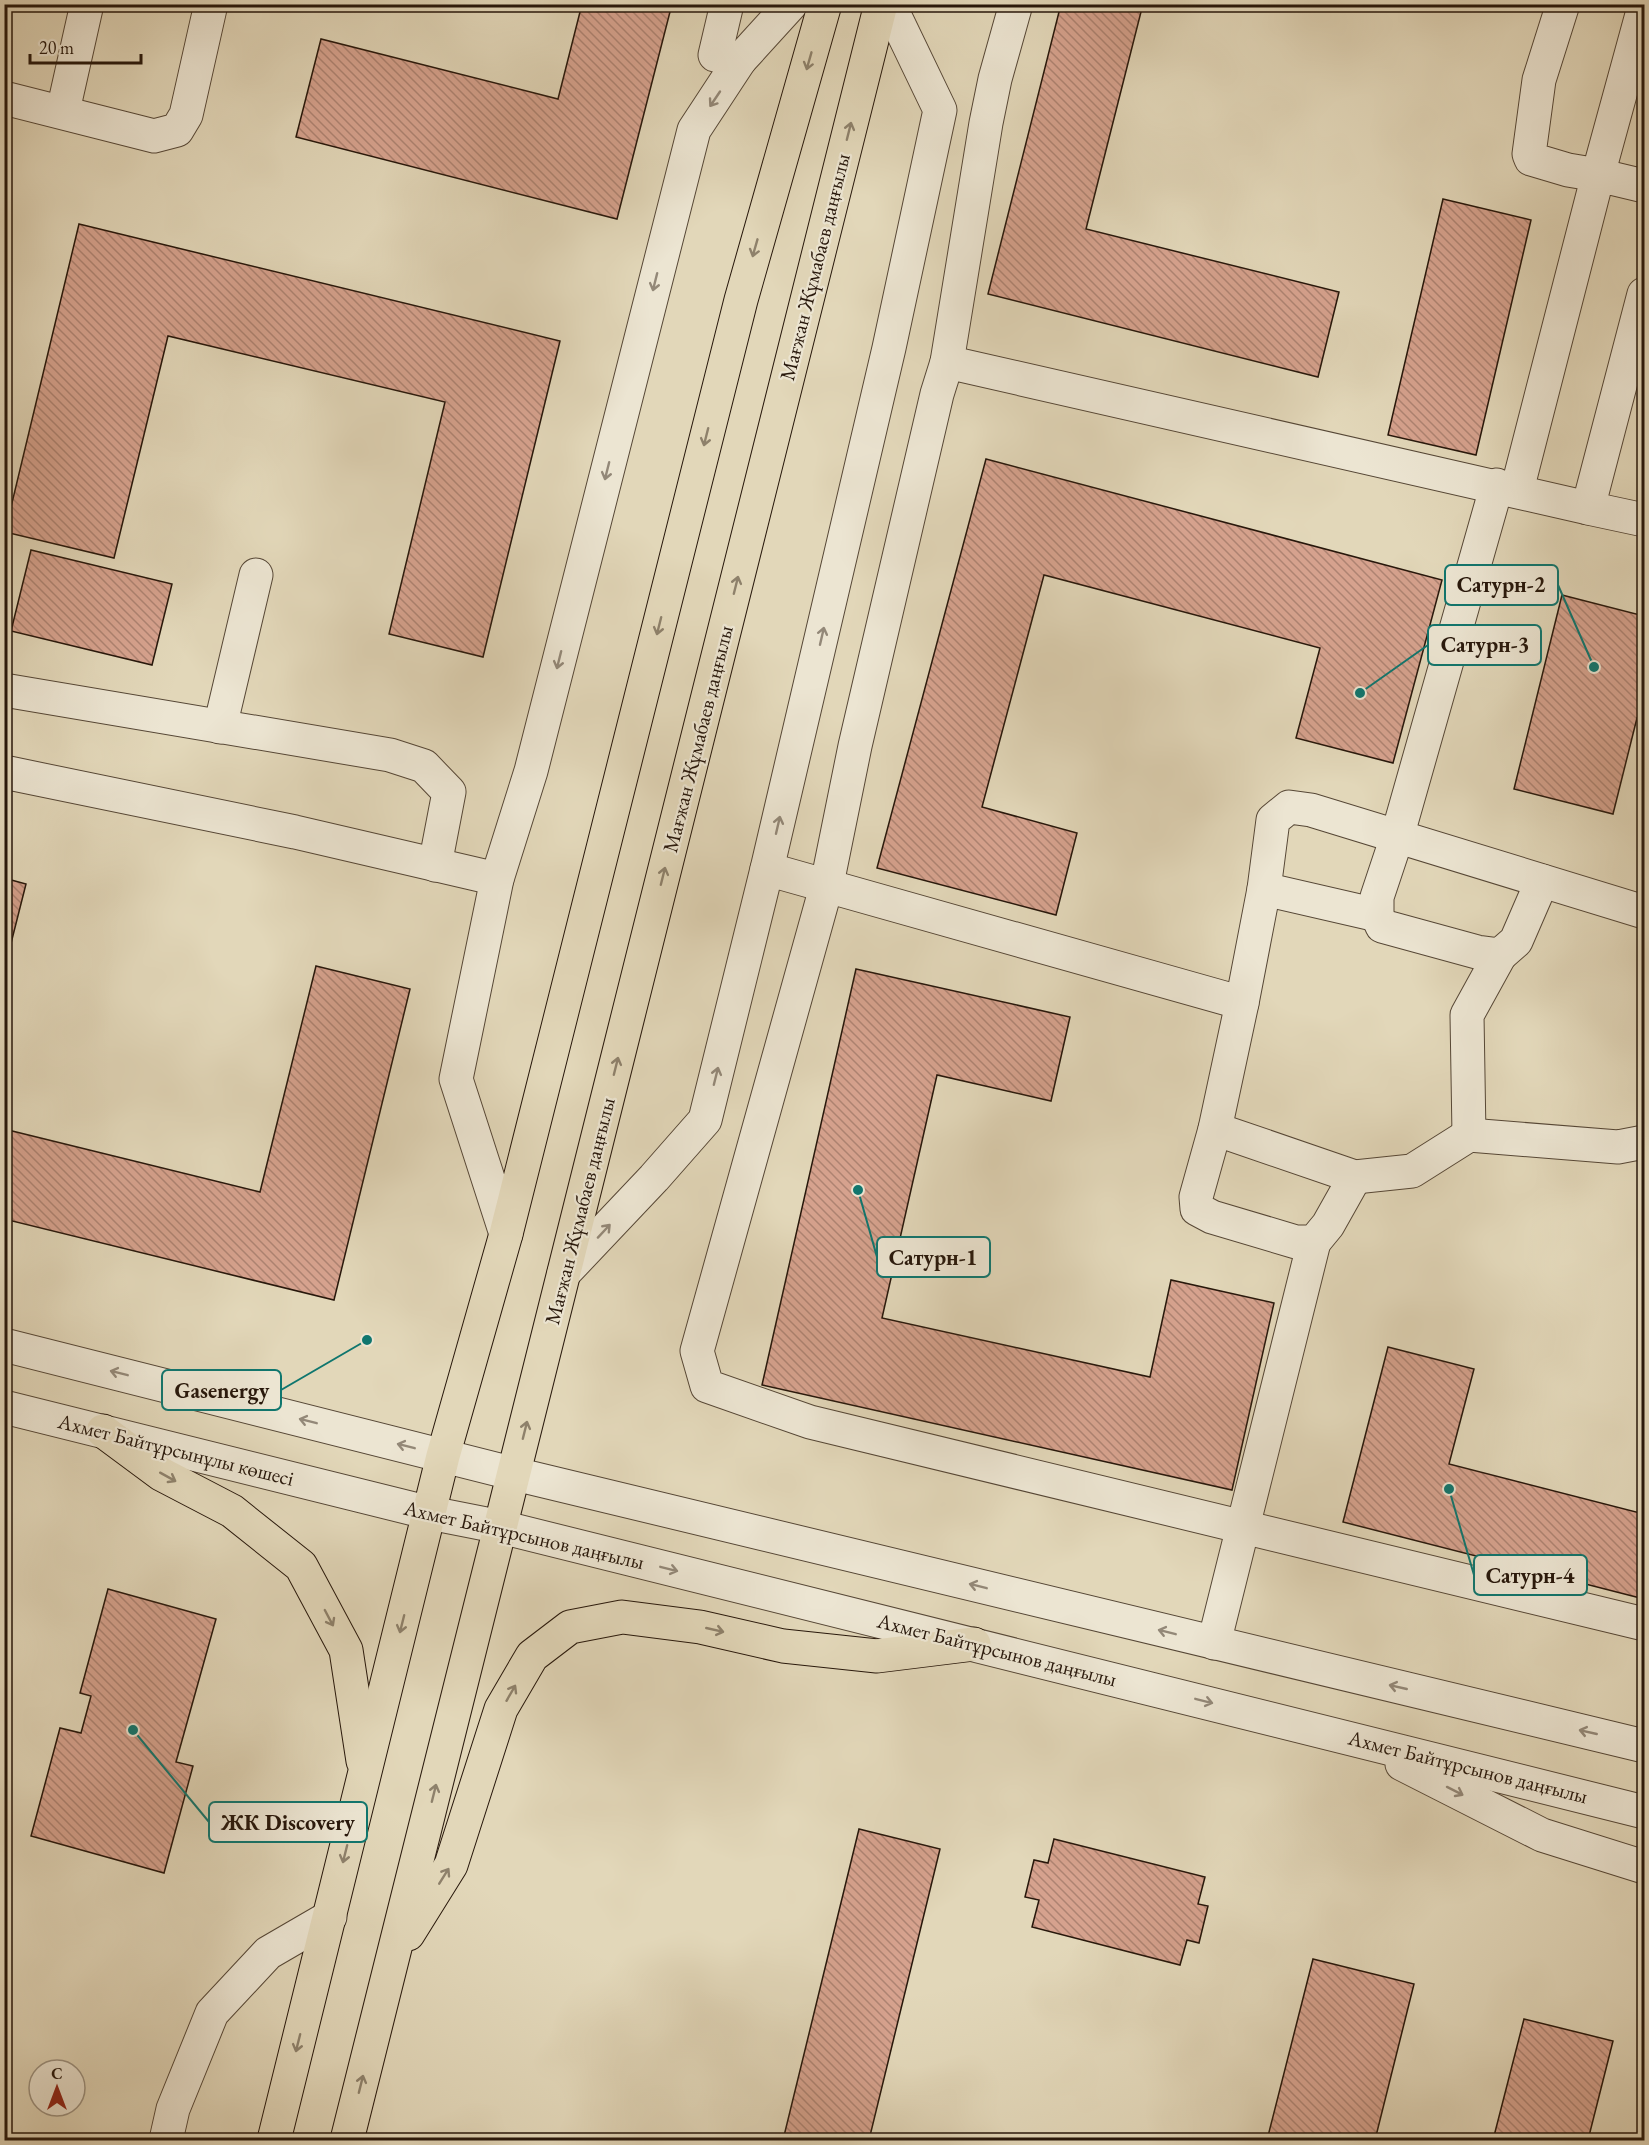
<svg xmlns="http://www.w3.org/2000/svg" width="1649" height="2145" font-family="'EB Garamond',serif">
  <defs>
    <pattern id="building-back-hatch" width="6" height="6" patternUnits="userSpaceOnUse" patternTransform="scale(1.5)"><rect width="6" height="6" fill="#d6a28e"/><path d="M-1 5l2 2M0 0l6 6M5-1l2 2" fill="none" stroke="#ae8372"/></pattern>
  </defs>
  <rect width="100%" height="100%" fill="#e2d7b9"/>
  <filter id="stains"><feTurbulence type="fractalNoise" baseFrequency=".00333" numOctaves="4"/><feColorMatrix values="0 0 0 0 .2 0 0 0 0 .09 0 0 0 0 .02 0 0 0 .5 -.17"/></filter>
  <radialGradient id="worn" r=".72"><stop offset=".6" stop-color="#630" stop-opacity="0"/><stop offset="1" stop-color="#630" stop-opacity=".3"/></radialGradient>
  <g fill="url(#building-back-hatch)" stroke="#27170b" stroke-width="1.5">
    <path d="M582,4H672L617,219L296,137L321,39L558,99Z"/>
    <path d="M1061,4H1143L1086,229L1339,292L1318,377L988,294Z"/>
    <path d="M1443,199L1531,220L1476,455L1388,435Z"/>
    <path d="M79,224L560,341L483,657L389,634L445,402L168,336L114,558L5,532Z"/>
    <path d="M986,459L1442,580L1393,763L1296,738L1320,648L1044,575L982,807L1077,833L1056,915L877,868Z"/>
    <path d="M31,550L172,584L152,665L11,631Z"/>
    <path d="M1562,595L1644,616V720L1637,718L1613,814L1514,789Z"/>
    <path d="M4,878L26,884L4,971Z"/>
    <path d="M316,966L410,989L334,1300L4,1219V1129L260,1192Z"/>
    <path d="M856,969L1070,1017L1051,1101L937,1075L882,1318L1150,1377L1171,1280L1274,1303L1232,1490L762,1385Z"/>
    <path d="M1388,1347L1474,1369L1449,1464L1644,1514V1599L1343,1522Z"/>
    <path d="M108,1589L216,1619L176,1762L193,1766L164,1873L31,1836L60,1728L81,1733L91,1696L80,1693Z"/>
    <path d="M859,1829L940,1849L869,2140H783Z"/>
    <path d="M1054,1839L1205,1877L1198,1904L1208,1906L1199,1943L1187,1940L1180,1965L1032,1927L1039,1900L1025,1897L1034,1860L1048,1863Z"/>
    <path d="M1313,1959L1414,1984L1375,2140H1267Z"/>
    <path d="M1524,2019L1613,2041L1588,2140H1493Z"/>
  </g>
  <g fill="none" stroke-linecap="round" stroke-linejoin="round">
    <defs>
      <g id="minor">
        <path d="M727,4L715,55L740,60"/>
        <path d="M1563,4L1539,80L1529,154L1531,159L1568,170L1598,175L1644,7"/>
        <path d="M4,98L154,136L177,130L186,115L211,4"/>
        <path d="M63,111L87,4"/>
        <path d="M1644,294L1588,508L947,362L937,394L855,746L827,884L697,1351L707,1386L810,1422L1644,1624"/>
        <path d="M947,362L986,123L995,79L1016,4"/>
        <path d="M1497,485L1397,837L1377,897V915L1382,926L1477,952L1500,955L1516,941L1542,881"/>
        <path d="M1517,490L1598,175L1644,186"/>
        <path d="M1588,508L1644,520"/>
        <path d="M4,690L390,755L424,766L449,792L435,865"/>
        <path d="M220,727L256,575"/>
        <path d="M4,772L295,832L497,879"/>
        <path d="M767,869L1242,1003"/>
        <path d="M1264,889L1377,915"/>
        <path d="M1215,1129L1355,1177L1412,1171L1469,1135L1618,1147L1644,1142"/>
        <path d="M1469,1135L1467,1015L1500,955"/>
        <path d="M1355,1177L1328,1225L1314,1242H1296L1212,1217L1197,1209L1196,1197L1215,1129L1242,1003L1264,889L1273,820L1289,807L1311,810L1644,912"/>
        <path d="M506,1234L456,1079L497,879L531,771L694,130L740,60L791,4"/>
        <path d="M564,1273L654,1178L705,1120L767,869L889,348L940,110L889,4"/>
        <path d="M4,1345L515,1474L1644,1746"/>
        <path d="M4,1407L430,1513L501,1527L1644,1812"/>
        <path d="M1214,1643L1314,1242"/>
        <path d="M1402,1764L1542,1835L1644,1867"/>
        <path d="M166,2140L173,2109L212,2013L268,1953L330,1917"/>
      </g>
      <g id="major">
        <path d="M103,1431L161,1474L232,1511L301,1566L346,1650L363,1761"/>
        <path d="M408,1934L451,1865L501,1709L532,1656L570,1627L622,1617L700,1627L783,1646L877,1656L974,1644"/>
        <path d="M274,2140L443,1456L506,1234L741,300L825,4"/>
        <path d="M347,2140L881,4"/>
      </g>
    </defs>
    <use href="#minor" stroke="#564736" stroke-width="35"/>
    <use href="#major" stroke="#27170b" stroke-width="35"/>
    <use href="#minor" stroke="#ece5d2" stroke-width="33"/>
    <use href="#major" stroke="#e2d7b9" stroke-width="33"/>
  </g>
  <defs><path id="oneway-shaft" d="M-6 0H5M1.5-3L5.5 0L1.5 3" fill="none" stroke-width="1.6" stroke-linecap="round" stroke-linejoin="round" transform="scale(1.5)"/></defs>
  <g stroke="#8e816b">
    <use href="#oneway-shaft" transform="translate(809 61) rotate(106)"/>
    <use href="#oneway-shaft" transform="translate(849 131) rotate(-76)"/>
    <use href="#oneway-shaft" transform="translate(755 248) rotate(106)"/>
    <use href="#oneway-shaft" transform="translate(706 437) rotate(104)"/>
    <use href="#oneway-shaft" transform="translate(736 585) rotate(-76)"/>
    <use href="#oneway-shaft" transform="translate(659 626) rotate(104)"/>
    <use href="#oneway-shaft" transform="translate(663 876) rotate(-76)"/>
    <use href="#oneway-shaft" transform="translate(616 1066) rotate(-76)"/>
    <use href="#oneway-shaft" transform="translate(525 1430) rotate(-76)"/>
    <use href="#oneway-shaft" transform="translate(168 1477) rotate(29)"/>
    <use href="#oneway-shaft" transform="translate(329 1618) rotate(62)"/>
    <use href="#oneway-shaft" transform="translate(402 1624) rotate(104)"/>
    <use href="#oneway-shaft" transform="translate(715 1630) rotate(13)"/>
    <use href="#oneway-shaft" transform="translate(511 1693) rotate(-60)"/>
    <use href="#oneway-shaft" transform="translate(434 1793) rotate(-76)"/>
    <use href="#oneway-shaft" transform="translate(345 1854) rotate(104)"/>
    <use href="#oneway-shaft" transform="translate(444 1876) rotate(-58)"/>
    <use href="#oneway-shaft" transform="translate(298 2043) rotate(104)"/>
    <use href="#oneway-shaft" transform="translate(361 2084) rotate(-76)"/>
  </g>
  <g stroke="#938878">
    <use href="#oneway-shaft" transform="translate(715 99) rotate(124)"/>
    <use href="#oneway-shaft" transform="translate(655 282) rotate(104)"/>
    <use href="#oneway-shaft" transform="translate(607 471) rotate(104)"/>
    <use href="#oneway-shaft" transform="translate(822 636) rotate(-77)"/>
    <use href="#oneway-shaft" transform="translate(559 660) rotate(104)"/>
    <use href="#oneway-shaft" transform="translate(778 825) rotate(-77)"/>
    <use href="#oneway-shaft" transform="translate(716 1076) rotate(-76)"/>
    <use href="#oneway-shaft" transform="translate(604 1231) rotate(-47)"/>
    <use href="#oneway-shaft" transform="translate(119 1373) rotate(-166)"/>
    <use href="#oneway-shaft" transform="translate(308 1421) rotate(-166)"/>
    <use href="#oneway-shaft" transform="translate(406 1446) rotate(-166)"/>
    <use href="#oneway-shaft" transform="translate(669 1569) rotate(14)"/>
    <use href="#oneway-shaft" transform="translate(978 1586) rotate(-166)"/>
    <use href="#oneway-shaft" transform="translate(1167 1632) rotate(-166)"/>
    <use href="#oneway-shaft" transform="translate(1398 1687) rotate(-167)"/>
    <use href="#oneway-shaft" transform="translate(1204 1701) rotate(14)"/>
    <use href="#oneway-shaft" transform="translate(1588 1732) rotate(-167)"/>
    <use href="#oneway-shaft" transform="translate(1455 1791) rotate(27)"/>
  </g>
  <g text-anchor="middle" stroke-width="4.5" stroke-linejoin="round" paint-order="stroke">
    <g font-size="21" fill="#27170b" stroke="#ece5d2">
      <text transform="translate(815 267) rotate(-76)" y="7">Мағжан Жұмабаев даңғылы</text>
      <text transform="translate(698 739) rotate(-76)" y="7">Мағжан Жұмабаев даңғылы</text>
      <text transform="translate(580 1211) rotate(-76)" y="7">Мағжан Жұмабаев даңғылы</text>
      <text transform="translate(176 1450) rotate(14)" y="7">Ахмет Байтұрсынұлы көшесі</text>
      <text transform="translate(524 1535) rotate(13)" y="7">Ахмет Байтұрсынов даңғылы</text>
      <text transform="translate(997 1650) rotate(14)" y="7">Ахмет Байтұрсынов даңғылы</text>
      <text transform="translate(1468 1767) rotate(14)" y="7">Ахмет Байтұрсынов даңғылы</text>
    </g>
  </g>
  <path fill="none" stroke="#0f766e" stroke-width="2" d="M1594 667L1558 585M1360 693L1428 645M858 1190L877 1257M367 1340L281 1390M1449 1489L1474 1575M133 1730L209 1822"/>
  <g fill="#0f766e" stroke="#ece5d2" stroke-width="2">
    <circle cx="1594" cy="667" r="6"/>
    <circle cx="1360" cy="693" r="6"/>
    <circle cx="858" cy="1190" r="6"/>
    <circle cx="367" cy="1340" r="6"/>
    <circle cx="1449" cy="1489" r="6"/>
    <circle cx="133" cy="1730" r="6"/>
  </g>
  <g fill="#ece5d2" stroke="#0f766e" stroke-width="2">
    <rect x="1445" y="565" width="113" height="40" rx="6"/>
    <rect x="1428" y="625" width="113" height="40" rx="6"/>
    <rect x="877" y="1237" width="113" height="40" rx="6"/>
    <rect x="162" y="1370" width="119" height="40" rx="6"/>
    <rect x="1474" y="1555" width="113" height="40" rx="6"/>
    <rect x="209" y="1802" width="158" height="40" rx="6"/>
  </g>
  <g font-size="22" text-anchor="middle" font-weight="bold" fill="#27170b">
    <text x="1501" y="592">Сатурн-2</text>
    <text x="1485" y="652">Сатурн-3</text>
    <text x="933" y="1265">Сатурн-1</text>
    <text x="222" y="1398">Gasenergy</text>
    <text x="1530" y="1583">Сатурн-4</text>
    <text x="288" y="1830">ЖК Discovery</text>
  </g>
  <rect width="1649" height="2145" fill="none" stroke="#e2d7b9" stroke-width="24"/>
  <rect x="6" y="6" width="1637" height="2133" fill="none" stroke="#27170b" stroke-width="3"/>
  <rect x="12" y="12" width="1625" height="2121" fill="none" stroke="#27170b" stroke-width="1.5"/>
  <g transform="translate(57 2088)"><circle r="28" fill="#ece5d2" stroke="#9d9382" stroke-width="1.5"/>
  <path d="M0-4.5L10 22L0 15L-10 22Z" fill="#8f2418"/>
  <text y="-9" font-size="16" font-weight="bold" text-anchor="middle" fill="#27170b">С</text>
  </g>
  <path d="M30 54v9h111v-9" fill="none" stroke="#27170b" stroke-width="3"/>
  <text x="39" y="54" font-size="18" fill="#27170b" stroke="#ece5d2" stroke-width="4.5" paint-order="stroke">20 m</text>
  <rect width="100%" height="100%" filter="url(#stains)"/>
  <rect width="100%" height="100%" fill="url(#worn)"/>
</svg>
